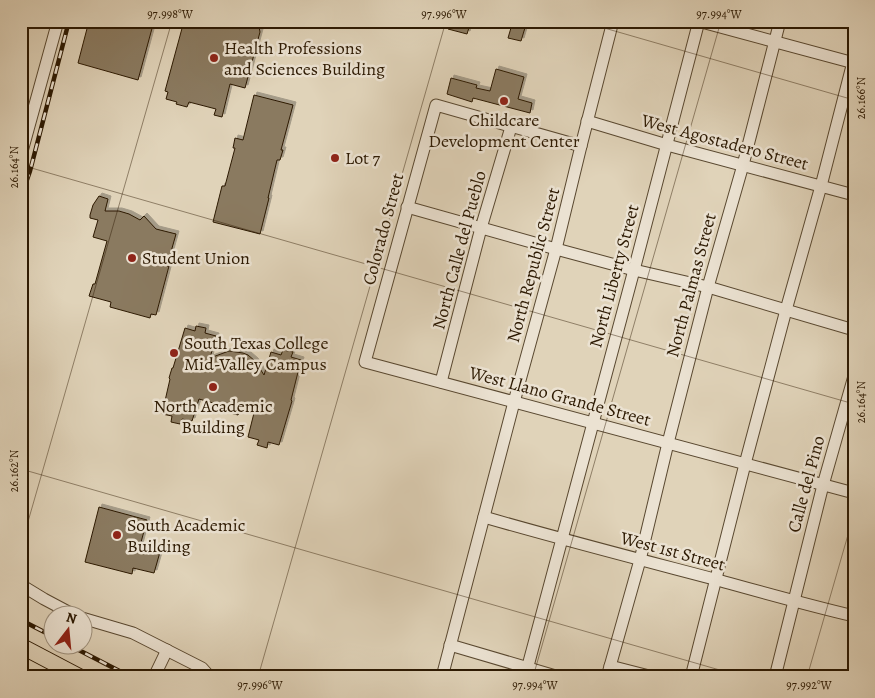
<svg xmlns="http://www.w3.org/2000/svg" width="875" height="698" font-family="Alegreya,serif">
  <defs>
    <filter id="shadow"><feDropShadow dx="3" dy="-3" stdDeviation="0" flood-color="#0004"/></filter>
  </defs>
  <rect width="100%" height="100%" fill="#e0d3b9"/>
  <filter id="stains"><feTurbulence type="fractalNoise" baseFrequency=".004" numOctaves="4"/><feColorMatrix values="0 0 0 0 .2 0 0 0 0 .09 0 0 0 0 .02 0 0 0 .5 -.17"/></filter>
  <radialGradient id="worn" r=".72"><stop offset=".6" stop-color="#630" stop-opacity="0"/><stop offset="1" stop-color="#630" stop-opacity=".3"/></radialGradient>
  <g fill="#8a7a61" stroke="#2c1902" filter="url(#shadow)">
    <path d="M89,21H154L138,80L78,63Z"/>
    <path d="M184,21H239L247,23L248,21H254L259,27L260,32L245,88L230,84L222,117L214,115L216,109L189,102L187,107L176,104L177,102L166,99L168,92L165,91Z"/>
    <path d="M450,21H471L467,34L448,29Z"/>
    <path d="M513,21H527L521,41L508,38Z"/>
    <path d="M496,69L524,77L518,99L532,103L530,113L473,98L472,102L447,94L451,78L477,85L476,88L490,91Z"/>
    <path d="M254,95L293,105L281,150H283L280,160H277L268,198H269L260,234L213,222L222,186H225L235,148H233L235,138L243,140Z"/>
    <path d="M99,196L108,199L105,211H119L129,214L140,220L144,216L156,229L176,234L167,266H169L156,315L151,314L150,318L110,307L111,302L89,296L93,284H95L107,241L93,237L98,220L90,218V215L93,205Z"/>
    <path d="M196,326L206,328L205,333L216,336L210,358L229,351L243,353L248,355L255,361L264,375L271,352L281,355L283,350L293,352L291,357L301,360L291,400L292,401L279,445L268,442L267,448L257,445L259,440L248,437L254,413L240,410L238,415L212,408L213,403L199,399L192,421L182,419L180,424L171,422L172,416L162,414L170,379L169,378L172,368H173L185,328L195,331Z"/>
    <path d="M99,507L147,520L140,546L160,552L154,573L133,568L132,574L85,562Z"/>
  </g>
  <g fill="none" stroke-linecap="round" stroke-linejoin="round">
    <defs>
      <g id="minor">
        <path d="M698,21L854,63"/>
        <path d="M587,121L667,145L854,195"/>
        <path d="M581,146L436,105L365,362L854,493"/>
        <path d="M21,155L58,21"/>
        <path d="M407,207L556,249L634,270L708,287L854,330"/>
        <path d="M441,382L481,228L511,127"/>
        <path d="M484,517C560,539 638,559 714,579C761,592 807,605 854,616"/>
        <path d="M21,585L44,599L76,616"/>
        <path d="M82,618L133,633L202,668L210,677"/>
        <path d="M450,645L559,677"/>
        <path d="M610,666L653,677"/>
        <path d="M154,677L167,650"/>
        <path d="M442,677L514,402L556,249L581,146L613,21"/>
        <path d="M525,677L634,270L699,21"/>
        <path d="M607,677L640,560L668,443L708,287L743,165L780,21"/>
        <path d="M691,677L745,464L786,310L821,186L854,58"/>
        <path d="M775,677L823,485L854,376"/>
      </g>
      <path id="major" d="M21,646L80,677"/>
    </defs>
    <use href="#minor" stroke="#594830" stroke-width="13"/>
    <use href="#major" stroke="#2c1902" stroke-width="17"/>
    <use href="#minor" stroke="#ebe2d2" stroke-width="11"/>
    <use href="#major" stroke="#e0d3b9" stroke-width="15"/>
    <defs>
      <g id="rail">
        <path d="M21,197L30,171L69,21"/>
        <path d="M21,620L52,636"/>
        <path d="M71,646L131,677"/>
      </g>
    </defs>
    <use href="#rail" stroke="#2c1902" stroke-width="4.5"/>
    <use href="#rail" stroke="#ebe2d2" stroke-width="2.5" stroke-dasharray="8" stroke-linecap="butt"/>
  </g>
  <path fill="none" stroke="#2c1902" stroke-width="1" stroke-opacity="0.45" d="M580,21L854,100M21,165L854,404M21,469L744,677M21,546L172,21M258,677L446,21M533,677L721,21M807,677L854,514"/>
  <g fill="#8f2418" stroke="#ebe2d2" stroke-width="2">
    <circle cx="214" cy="58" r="5"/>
    <circle cx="504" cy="101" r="5"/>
    <circle cx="335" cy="158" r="5"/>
    <circle cx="132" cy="258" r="5"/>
    <circle cx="174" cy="353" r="5"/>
    <circle cx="213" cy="387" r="5"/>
    <circle cx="117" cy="535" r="5"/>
  </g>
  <g text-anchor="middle" stroke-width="5" stroke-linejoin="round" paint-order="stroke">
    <g font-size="18" fill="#2c1902" stroke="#ebe2d2" text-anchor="start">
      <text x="224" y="54">Health Professions<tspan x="224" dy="21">and Sciences Building</tspan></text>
      <text x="504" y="126" text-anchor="middle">Childcare<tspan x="504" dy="21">Development Center</tspan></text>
      <text x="345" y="164">Lot 7</text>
      <text x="142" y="264">Student Union</text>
      <text x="184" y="349">South Texas College<tspan x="184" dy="21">Mid-Valley Campus</tspan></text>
      <text x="213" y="412" text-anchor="middle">North Academic<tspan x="213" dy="21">Building</tspan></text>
      <text x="127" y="531">South Academic<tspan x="127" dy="21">Building</tspan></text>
    </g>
    <g font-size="18" fill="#2c1902" stroke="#ebe2d2">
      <text transform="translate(725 142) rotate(15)" y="6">West Agostadero Street</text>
      <text transform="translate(383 229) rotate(-75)" y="6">Colorado Street</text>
      <text transform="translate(459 250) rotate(-75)" y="6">North Calle del Pueblo</text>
      <text transform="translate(533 265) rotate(-75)" y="6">North Republic Street</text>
      <text transform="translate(614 276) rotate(-75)" y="6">North Liberty Street</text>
      <text transform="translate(691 285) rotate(-75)" y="6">North Palmas Street</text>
      <text transform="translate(560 396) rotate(15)" y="6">West Llano Grande Street</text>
      <text transform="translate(806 484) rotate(-75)" y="6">Calle del Pino</text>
      <text transform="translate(673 551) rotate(15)" y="6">West 1st Street</text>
    </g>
  </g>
  <rect width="875" height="698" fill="none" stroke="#e0d3b9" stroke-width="55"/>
  <g transform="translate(68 630) rotate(16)"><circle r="24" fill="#ebe2d2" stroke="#9f927f"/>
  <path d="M0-4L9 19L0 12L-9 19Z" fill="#8f2418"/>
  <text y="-8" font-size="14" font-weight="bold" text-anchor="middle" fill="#2c1902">N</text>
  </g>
  <rect x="28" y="28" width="820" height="642" fill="none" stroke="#2c1902" stroke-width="2"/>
  <g font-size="12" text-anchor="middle" fill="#2c1902">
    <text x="170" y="18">97.998°W</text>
    <text x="444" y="18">97.996°W</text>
    <text x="719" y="18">97.994°W</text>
    <text transform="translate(861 98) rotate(-90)" y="4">26.166°N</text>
    <text transform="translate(14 167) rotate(-90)" y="4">26.164°N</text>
    <text transform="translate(861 402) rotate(-90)" y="4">26.164°N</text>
    <text transform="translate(14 471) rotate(-90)" y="4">26.162°N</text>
    <text x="260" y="689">97.996°W</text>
    <text x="535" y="689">97.994°W</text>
    <text x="809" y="689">97.992°W</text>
  </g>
  <rect width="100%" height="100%" filter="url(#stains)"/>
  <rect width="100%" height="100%" fill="url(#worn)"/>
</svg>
